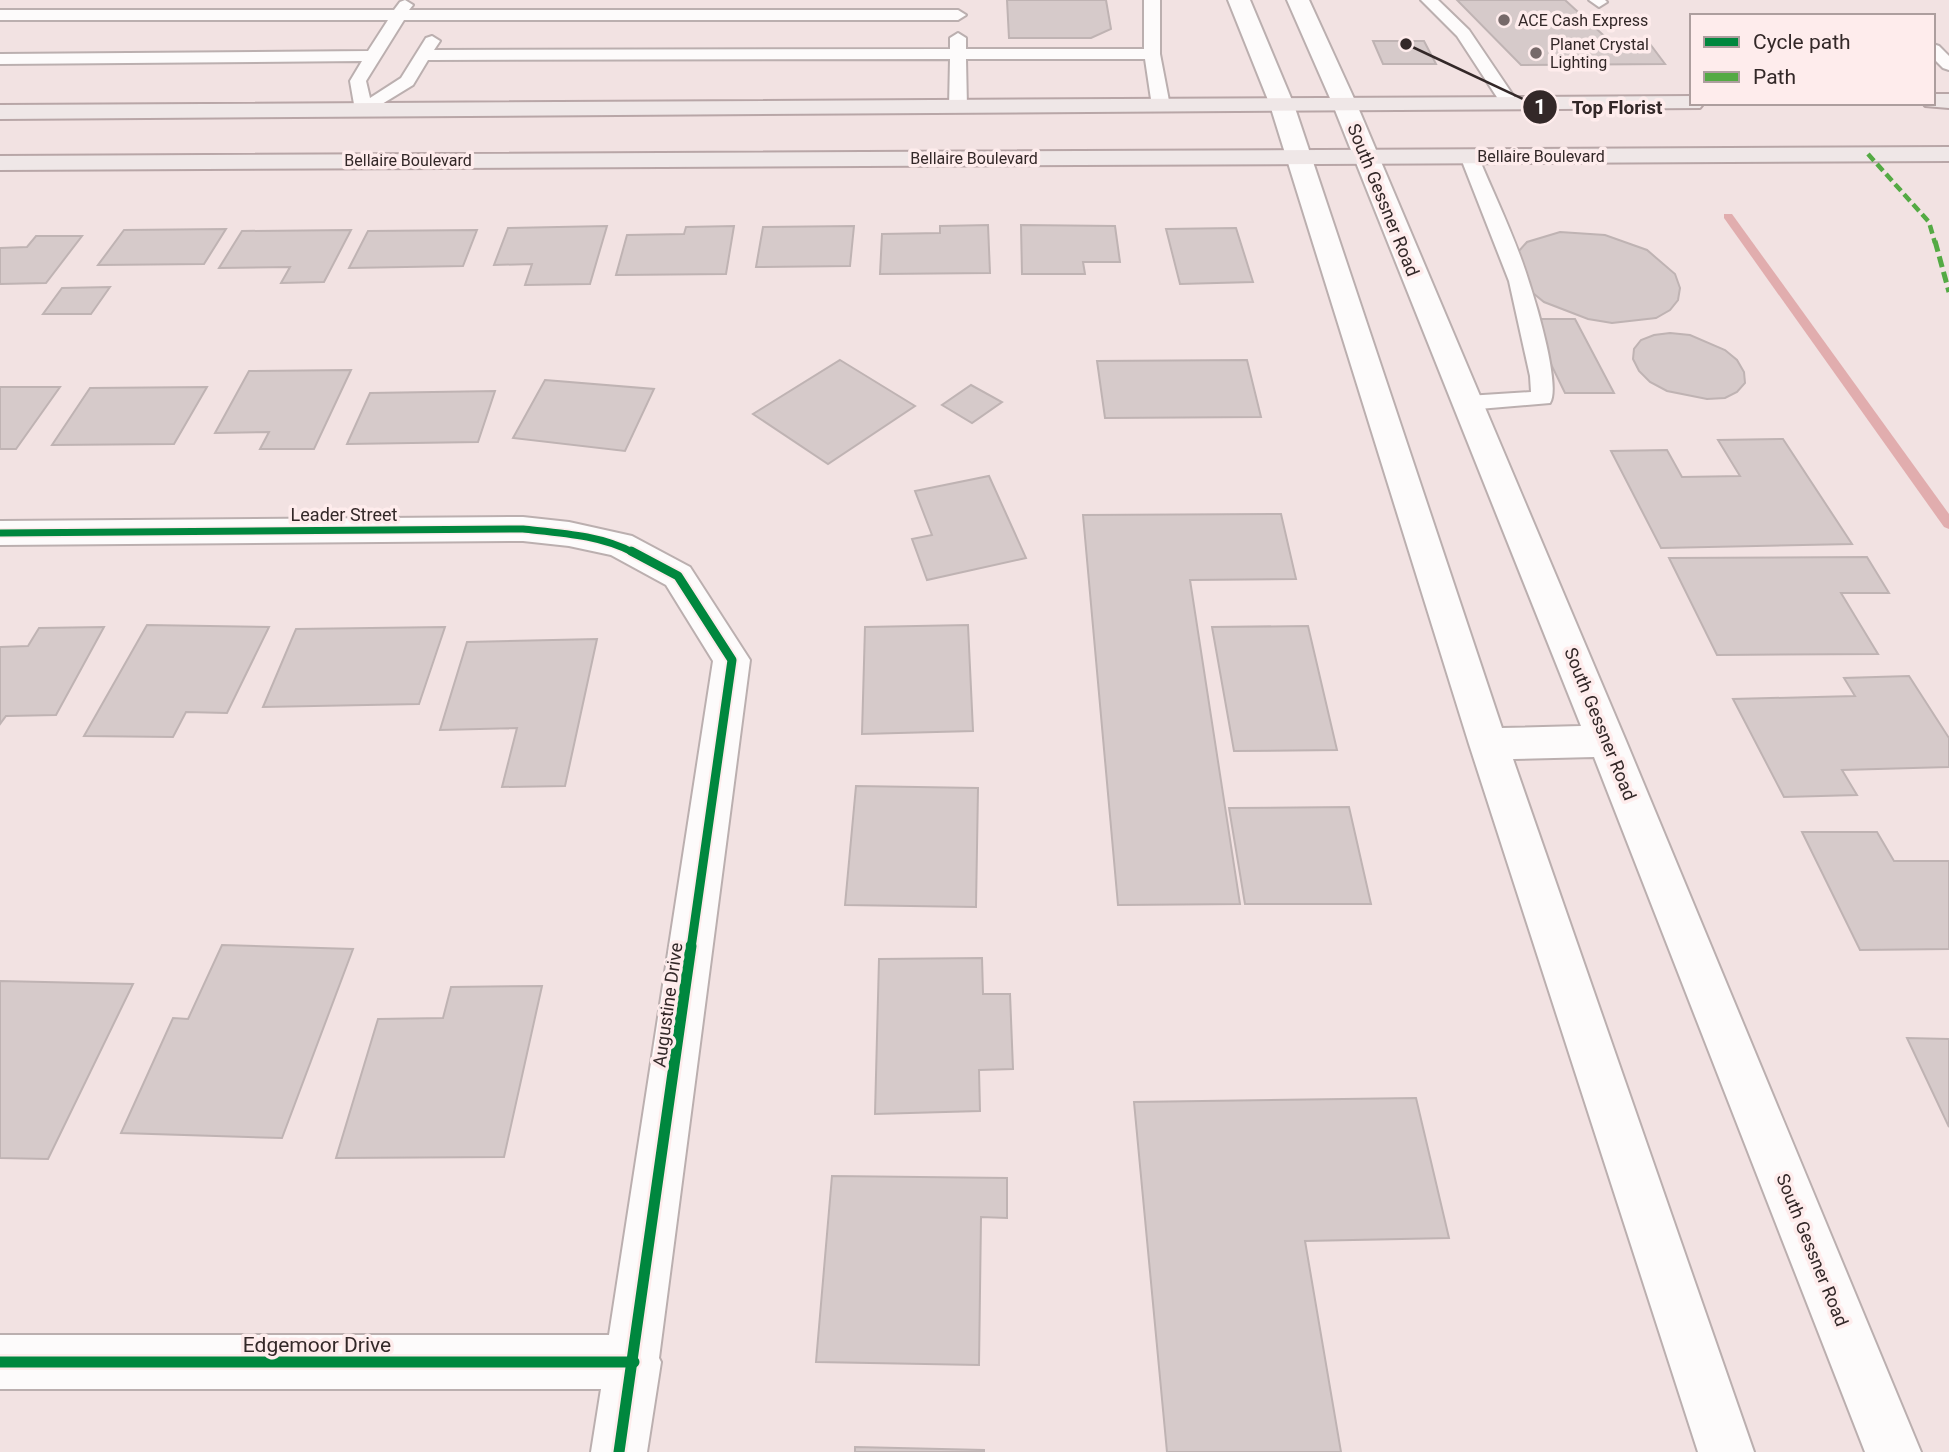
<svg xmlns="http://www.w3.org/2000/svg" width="1949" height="1452" font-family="Roboto,sans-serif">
  <rect width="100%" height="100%" fill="#f2e2e2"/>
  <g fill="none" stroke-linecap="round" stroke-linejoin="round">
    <path fill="#e1adae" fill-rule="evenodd" d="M1724,214H1732L1949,514V529L1944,527L1724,218Z"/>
  </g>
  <g fill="#d6caca" stroke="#bfb3b3" stroke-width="2">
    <path d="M1007,0H1106L1111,29L1091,38H1009Z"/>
    <path d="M1457,0H1565L1613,44H1650L1665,64L1521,65Z"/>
    <path d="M1373,41H1424L1436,64H1383Z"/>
    <path d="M988,225L990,273L880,274L882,234L940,233V226Z"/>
    <path d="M1021,225L1115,226L1120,262H1083L1085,274H1022Z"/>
    <path d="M607,226L590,284L525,285L532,264L494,265L508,228Z"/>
    <path d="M734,226L726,274L616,275L627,235L684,234L686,227Z"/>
    <path d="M854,226L850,266L756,267L763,227Z"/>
    <path d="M1236,228L1253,282L1180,284L1166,229Z"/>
    <path d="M226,229L204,264L98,265L124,230Z"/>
    <path d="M351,230L324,282L281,283L290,267L219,268L242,231Z"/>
    <path d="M477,230L463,266L349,268L368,231Z"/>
    <path d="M1560,232L1605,235L1647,250L1675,274L1680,288L1678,300L1670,310L1656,318L1612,323L1588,319L1544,302L1528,289L1518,252L1527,242Z"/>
    <path d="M36,236H82L46,283L0,284V248L27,247Z"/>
    <path d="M110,287L91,314H43L62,288Z"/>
    <path d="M1529,319H1575L1614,393H1565Z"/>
    <path d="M1670,333L1690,335L1725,350L1737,360L1744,372L1745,383L1737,392L1725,398L1707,399L1667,391L1650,382L1639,371L1633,359L1634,349L1641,340L1654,335Z"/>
    <path d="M840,360L915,406L828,464L753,414Z"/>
    <path d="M1247,360L1261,417L1105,418L1097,361Z"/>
    <path d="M351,370L314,449H260L269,432L215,433L249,371Z"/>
    <path d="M545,380L654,389L625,451L513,438Z"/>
    <path d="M971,385L1002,402L972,423L942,405Z"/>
    <path d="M0,387H60L16,449H0Z"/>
    <path d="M207,387L174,444L52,445L90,388Z"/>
    <path d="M495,391L478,442L347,444L370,393Z"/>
    <path d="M1783,439L1852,544L1661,548L1611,451L1667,450L1682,477L1740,476L1718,440Z"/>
    <path d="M989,476L1026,558L927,580L912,539L932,535L915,491Z"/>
    <path d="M1281,514L1296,579L1190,580L1240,904L1118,905L1083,515Z"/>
    <path d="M1867,557L1889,593H1841L1878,654L1717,655L1669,558Z"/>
    <path d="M147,625L269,627L227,713L186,712L173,737L84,736Z"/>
    <path d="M968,625L973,731L862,734L865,627Z"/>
    <path d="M1308,626L1337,750L1234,751L1212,627Z"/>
    <path d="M104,627L56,715L6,716L0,724V647L28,646L39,628Z"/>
    <path d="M445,627L419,704L263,707L296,629Z"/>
    <path d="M597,639L565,786L502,787L517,728L440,730L467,642Z"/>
    <path d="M1909,676L1949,738V767L1842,770L1857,795L1784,797L1733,699L1855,696L1844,678Z"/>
    <path d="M856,786L978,788L976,907L845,905Z"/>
    <path d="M1349,807L1371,904H1245L1229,808Z"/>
    <path d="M1802,832H1877L1894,861H1949V949L1860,950Z"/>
    <path d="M222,945L353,949L282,1138L121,1133L173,1018L188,1019Z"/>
    <path d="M982,958L983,994H1010L1013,1069L979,1070L980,1111L875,1114L879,959Z"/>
    <path d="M0,981L133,984L48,1159L0,1158Z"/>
    <path d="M542,986L504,1157L336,1158L378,1019L443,1018L451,987Z"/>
    <path d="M1907,1038L1949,1039V1127Z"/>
    <path d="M1416,1098L1449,1238L1305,1241L1341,1452H1167L1134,1102Z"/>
    <path d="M832,1176L1007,1178V1218L981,1217L979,1365L816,1362Z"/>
    <path d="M855,1447L984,1450V1452H855Z"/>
  </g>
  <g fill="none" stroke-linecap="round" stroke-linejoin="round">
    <defs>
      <g id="lane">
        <path d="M405,0L413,5L409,10H958L966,15L958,20H404L366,81L370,98L401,78L426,38L432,36L440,41L434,50L950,49V38L958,33L966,38V49H1144V0H1160V54L1170,106L1161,111L1152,106L1145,59H966L967,107L958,112L949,107L950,59L428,60L413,85L364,115L355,110L350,81L362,61L0,64V54L368,51L388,20H0V10H394L400,2Z"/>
        <path d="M1421,0H1438L1469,30L1519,104L1516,108H1504L1457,36Z"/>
        <path d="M1589,0H1605L1607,2L1599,7Z"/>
        <path d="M1933,44L1939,46L1949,56V70L1943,68L1933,58Z"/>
        <path d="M1469,151L1478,156C1495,197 1516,239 1529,282C1536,303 1561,386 1550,403L1467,410L1459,408L1456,403L1459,398L1467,396L1531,392L1530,376L1509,281L1460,156Z"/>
      </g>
      <path id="street" d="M523,517L569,522L632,536L690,567L750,660L659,1358L661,1362L647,1452H591L601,1389H0V1335H609L713,661L666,585L611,555L569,546L523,541L0,545V521Z"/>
      <path id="secondary" d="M1228,0H1250L1294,105L1502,728L1581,726L1333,105L1287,0H1309L1357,105L1626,741L1921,1452H1865L1594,757L1513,759L1754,1452H1698L1469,744L1270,105Z"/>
      <g id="primary">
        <path d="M1933,94H1949V108L1925,106L1923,103H1933Z"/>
        <path d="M1692,96V103H1704L1700,108L0,119V105Z"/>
        <path d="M1949,147V161L0,170V156Z"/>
      </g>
    </defs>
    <use href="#lane" stroke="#bbafaf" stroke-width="4"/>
    <use href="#street" stroke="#bbafaf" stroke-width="4"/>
    <use href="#secondary" stroke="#bbafaf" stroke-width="4"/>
    <use href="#primary" stroke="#b8a6a7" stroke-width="4"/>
    <use href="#lane" fill="#fdfbfb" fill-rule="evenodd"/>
    <use href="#street" fill="#fdfbfb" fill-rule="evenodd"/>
    <use href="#secondary" fill="#fdfbfb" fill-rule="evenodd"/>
    <use href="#primary" fill="#efe7e7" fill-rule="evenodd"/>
    <path stroke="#54aa44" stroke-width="4.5" stroke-dasharray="9 4.5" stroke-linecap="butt" d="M1868,154L1929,222L1935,243"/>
    <path stroke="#54aa44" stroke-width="5" stroke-dasharray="11 5" stroke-linecap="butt" d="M1935,241L1949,292"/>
    <defs>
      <path id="cycleway-far2" d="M0,533L523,529C560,533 601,535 634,553"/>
      <path id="cycleway-far1" d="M631,551L678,576L732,660L691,948"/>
      <g id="cycleway">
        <path d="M0,1362H634"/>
        <path d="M619,1452L691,946"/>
      </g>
    </defs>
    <use href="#cycleway-far2" stroke="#feecec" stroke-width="10"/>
    <use href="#cycleway-far1" stroke="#feecec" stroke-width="13"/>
    <use href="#cycleway" stroke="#feecec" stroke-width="16"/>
    <use href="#cycleway-far2" stroke="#00873e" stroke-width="7"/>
    <use href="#cycleway-far1" stroke="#00873e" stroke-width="9"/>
    <use href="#cycleway" stroke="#00873e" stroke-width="11"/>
  </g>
  <g fill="#766969" stroke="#feecec" stroke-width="2.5">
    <circle cx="1504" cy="20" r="7"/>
    <circle cx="1536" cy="53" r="7"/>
  </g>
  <g text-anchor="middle" stroke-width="7" stroke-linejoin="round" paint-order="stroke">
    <g font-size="16" fill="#332828" stroke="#feecec" text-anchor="start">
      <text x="1518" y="26">ACE Cash Express</text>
      <text x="1550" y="50">Planet Crystal<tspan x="1550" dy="18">Lighting</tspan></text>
    </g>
    <g font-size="16" fill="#332828" stroke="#feecec">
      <text x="1541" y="162">Bellaire Boulevard</text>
      <text x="974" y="164">Bellaire Boulevard</text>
      <text x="408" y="166">Bellaire Boulevard</text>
    </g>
    <g font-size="18" fill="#332828" stroke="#feecec">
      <text transform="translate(1383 200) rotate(68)" y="6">South Gessner Road</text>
      <text x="344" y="521">Leader Street</text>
      <text transform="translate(1600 724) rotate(68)" y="6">South Gessner Road</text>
      <text transform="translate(668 1005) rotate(-82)" y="6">Augustine Drive</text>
      <text transform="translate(1812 1250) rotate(68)" y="6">South Gessner Road</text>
    </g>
    <g font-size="21" fill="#332828" stroke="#feecec">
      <text x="317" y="1352">Edgemoor Drive</text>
    </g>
  </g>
  <path fill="none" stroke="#332828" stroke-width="2.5" d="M1406 44L1540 107"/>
  <g fill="#332828" stroke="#feecec" stroke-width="2.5">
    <circle cx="1406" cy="44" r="7"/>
    <circle cx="1540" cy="107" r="18"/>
  </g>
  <g font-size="21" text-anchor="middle" font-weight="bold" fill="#fff">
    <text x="1540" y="114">1</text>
  </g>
  <g font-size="19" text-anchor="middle" font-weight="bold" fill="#332828" stroke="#feecec" stroke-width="7" stroke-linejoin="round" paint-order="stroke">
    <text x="1617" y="114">Top Florist</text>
  </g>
  <rect x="1690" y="14" width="245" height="91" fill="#feecec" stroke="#ad9e9e" stroke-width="2"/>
  <rect x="1704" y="37" width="35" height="10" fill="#00873e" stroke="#ad9e9e" stroke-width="2"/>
  <text x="1753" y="49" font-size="21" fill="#332828">Cycle path</text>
  <rect x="1704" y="72" width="35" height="10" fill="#54aa44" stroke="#ad9e9e" stroke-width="2"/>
  <text x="1753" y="84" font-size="21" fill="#332828">Path</text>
</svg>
